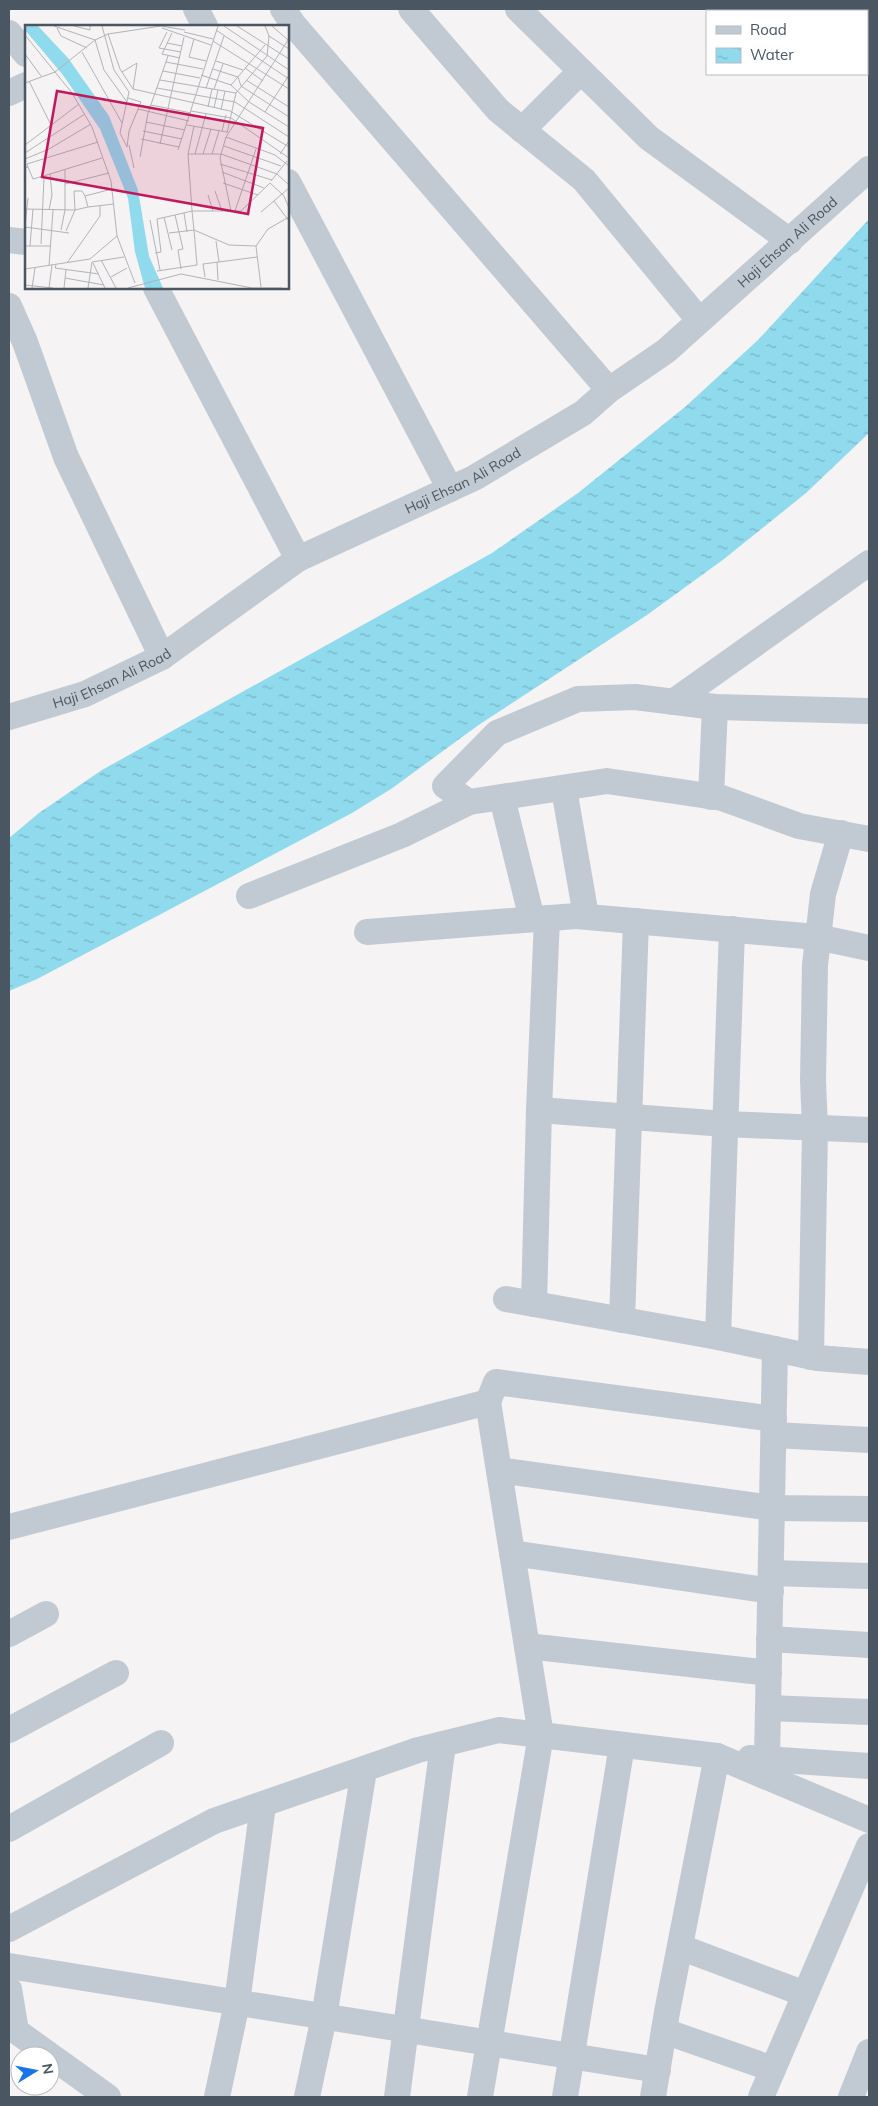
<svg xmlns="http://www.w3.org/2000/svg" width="878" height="2106" font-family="Mulish,sans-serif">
  <defs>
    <pattern id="water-ripples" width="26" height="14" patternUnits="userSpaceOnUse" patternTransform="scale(1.25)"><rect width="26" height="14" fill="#90daee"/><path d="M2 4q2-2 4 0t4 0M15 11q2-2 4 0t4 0" fill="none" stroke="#78b4c4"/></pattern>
  </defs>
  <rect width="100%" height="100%" fill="#f5f3f3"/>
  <path fill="url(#water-ripples)" d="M869,219V433L806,493L724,559L647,615L480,724L391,789L352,813L161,914L37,979L9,991V838L39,813L102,770L492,553L578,493L685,407L758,340Z"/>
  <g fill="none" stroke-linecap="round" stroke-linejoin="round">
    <g stroke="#c1cad2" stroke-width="26">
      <path d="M196,9L205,26"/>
      <path d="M283,9L293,24L609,390"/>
      <path d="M411,9L498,110L584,180L699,320"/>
      <path d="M518,9L649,138L790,241"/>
      <path d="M9,33L26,54"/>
      <path d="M9,93L26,85"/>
      <path d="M522,130L581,71"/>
      <path d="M288,182L450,489"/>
      <path d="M9,240L26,242"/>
      <path d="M156,288L298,559"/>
      <path d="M9,306L25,342L66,457L162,657"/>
      <path d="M673,702L869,563"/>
      <path d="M869,711L715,707L635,697L578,699L497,733L445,786L469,802L607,781L722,798L799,826L869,839"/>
      <path id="s1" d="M9,717L85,694L162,657L298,559L474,478L583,413L609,390L666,351L869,169"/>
      <path d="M564,789L586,916"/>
      <path d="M711,797L715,707"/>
      <path d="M502,798L532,919"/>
      <path d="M249,896L402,835L469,802"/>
      <path d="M367,932L576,916L817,937L869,948"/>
      <path d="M539,1110L725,1124L869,1130"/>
      <path d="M506,1299L718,1337L817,1358L869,1362"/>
      <path d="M534,1304L539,1110L547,918"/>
      <path d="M622,1320L636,921"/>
      <path d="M718,1337L732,929"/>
      <path d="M811,1357L815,1128L813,1081L815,965L823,894L841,833"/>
      <path d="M488,1402L496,1382L774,1419"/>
      <path d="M774,1435L869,1440"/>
      <path d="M499,1470L772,1508L869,1509"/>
      <path d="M9,1527L488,1402L541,1735L480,2097"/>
      <path d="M512,1553L771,1591"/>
      <path d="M771,1573L869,1576"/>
      <path d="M9,1634L46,1614"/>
      <path d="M769,1639L869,1645"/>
      <path d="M527,1646L769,1673"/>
      <path d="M768,1708L869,1712"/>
      <path d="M9,1730L116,1673"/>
      <path d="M717,1756L869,1820"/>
      <path d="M750,1758L869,1766"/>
      <path d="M767,1759L775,1349"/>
      <path d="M9,1829L161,1743"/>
      <path d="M9,1929L214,1821L418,1750L499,1730L717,1756L667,2012L653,2097"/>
      <path d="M680,1947L805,1994"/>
      <path d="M9,1966L658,2070"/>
      <path d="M9,1989L16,2031L108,2097"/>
      <path d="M664,2031L773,2069"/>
      <path d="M217,2097L237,2003L263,1805"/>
      <path d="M307,2097L324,2017L364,1770"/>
      <path d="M397,2097L443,1744"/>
      <path d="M565,2097L622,1745"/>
      <path d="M761,2097L869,1846"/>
      <path d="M851,2097L869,2052"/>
    </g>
  </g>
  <g text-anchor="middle" stroke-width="4" stroke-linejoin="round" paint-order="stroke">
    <g font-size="14" fill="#4a5661" stroke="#fff">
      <text dy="5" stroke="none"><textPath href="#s1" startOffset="920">Haji Ehsan Ali Road</textPath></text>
      <text dy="5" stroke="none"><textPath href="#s1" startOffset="515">Haji Ehsan Ali Road</textPath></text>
      <text dy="5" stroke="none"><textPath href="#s1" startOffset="110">Haji Ehsan Ali Road</textPath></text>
    </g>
  </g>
  <g transform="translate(25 25)">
    <rect width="264" height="264" fill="#f5f3f3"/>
    <path d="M0,1H13L43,33L84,91L113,165L124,231L138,263H120L110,227L103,173L75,104L38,50L0,5Z" fill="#90daee"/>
    <path fill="none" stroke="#b1b4b9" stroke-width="1" d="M29,1L70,15L79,45L102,77M49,1L65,5V1M77,1L89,45L104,67L95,108L102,122L104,106L116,77L103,73M199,1L264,45M212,1L264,34M240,1L244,11L264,24M32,3L36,11L62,23M137,3L186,20M191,5L264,54M142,7L134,23L156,27M159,7L188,14M147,8L137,29L155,33M83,9L95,44L108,64L205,86L264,122M0,10L47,68L67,102L86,156L92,211L65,234L0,244M169,14L164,32L181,36M188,16L264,64M142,18L157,21M57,27L97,98M0,29L16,51M191,36L218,45M141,37L178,44M220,43L238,56M188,44L213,52L216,61L264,92M138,46L175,53M97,47L112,38M176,50L206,60L224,77L264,102M135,55L211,68M221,55L264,82M4,56L27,102M0,58L30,47L70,15L83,9L136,1L160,5M206,60L240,20M132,63L210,77L264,112M181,63L199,11M108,64L112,38M189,64L198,39M126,80L166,88M183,82L187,64M189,83L193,65M113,84L164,96M196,85L200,66M166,86L206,93L264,133M240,87L264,50M121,97L160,105M162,100L202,107M118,106L157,114M197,106L201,90M202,108L211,68L242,31L244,11M201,112L263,15L247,1M116,114L154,122M135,119L159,12M0,120L54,79M104,120L109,143M199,121L256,141M153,125L193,1M0,128L60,89M163,129L169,101M170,129L181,89M178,129L186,104M187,129L194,106M255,129L264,116M115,132L123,88L143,31M0,134L24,124L66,99M195,139L247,155M3,142L2,139L73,117M0,143L3,142L8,154L25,149L27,170L24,185M197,147L239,163M25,149L77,133M246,156L262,136M198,158L233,170M40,159L84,148M190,166L197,186M183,170L188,186M60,171L63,182L89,179M249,176L264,196M0,184L50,185L63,182M206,186L195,133L201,112L250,130L264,141M210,186L231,124M236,187L264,163M159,188L162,207M150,190L167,186L163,129H196L252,149L264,160M139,192L147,225M125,195L135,245M0,201L3,173M0,202L44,208M36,205L40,185V144M41,206L50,185L49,166H57L60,171L87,164M144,208L169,205L167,186H216L245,158L259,171L264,183M92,211L110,258M191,216L194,237M16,219L19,153M0,221H26M5,221L8,184M231,221L243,204L264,192M130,228L136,227L132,194L150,190L158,224L153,225L156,244M76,235L91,263M192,237L193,255M42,238L75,191V181M68,238L80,263M31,240L30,243L74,249M24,241L28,185M132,246L172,240L169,205L204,220L231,221L236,262M86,252L102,243M180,252L178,239L232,232M40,253L79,260M0,260L28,263M7,263L10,243M24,263L27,240M39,263L41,245M63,263L67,237L99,232M103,263L156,249L227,263H257"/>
    <path fill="#c2185b" fill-opacity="0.15" stroke="#c2185b" stroke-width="2.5" d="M32,66L238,103L223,189L17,152Z"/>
    <rect width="264" height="264" fill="none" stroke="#4a5661" stroke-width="2.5"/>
  </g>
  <rect width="878" height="2106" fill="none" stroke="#4a5661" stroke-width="20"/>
  <rect x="706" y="10" width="162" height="65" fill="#ffffff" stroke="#b7bbc0"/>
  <rect x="716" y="26" width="25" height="8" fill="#c1cad2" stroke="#b7bbc0"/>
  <text x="750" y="35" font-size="15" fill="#4a5661">Road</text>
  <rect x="716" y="48" width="25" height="15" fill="url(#water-ripples)" stroke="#b7bbc0"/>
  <text x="750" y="60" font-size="15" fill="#4a5661">Water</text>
  <g transform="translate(35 2071) rotate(80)"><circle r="24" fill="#ffffff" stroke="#b7bbc0"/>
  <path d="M0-4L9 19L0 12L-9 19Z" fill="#1a73e8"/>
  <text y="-8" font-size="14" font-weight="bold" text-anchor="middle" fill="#4a5661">N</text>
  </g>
</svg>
